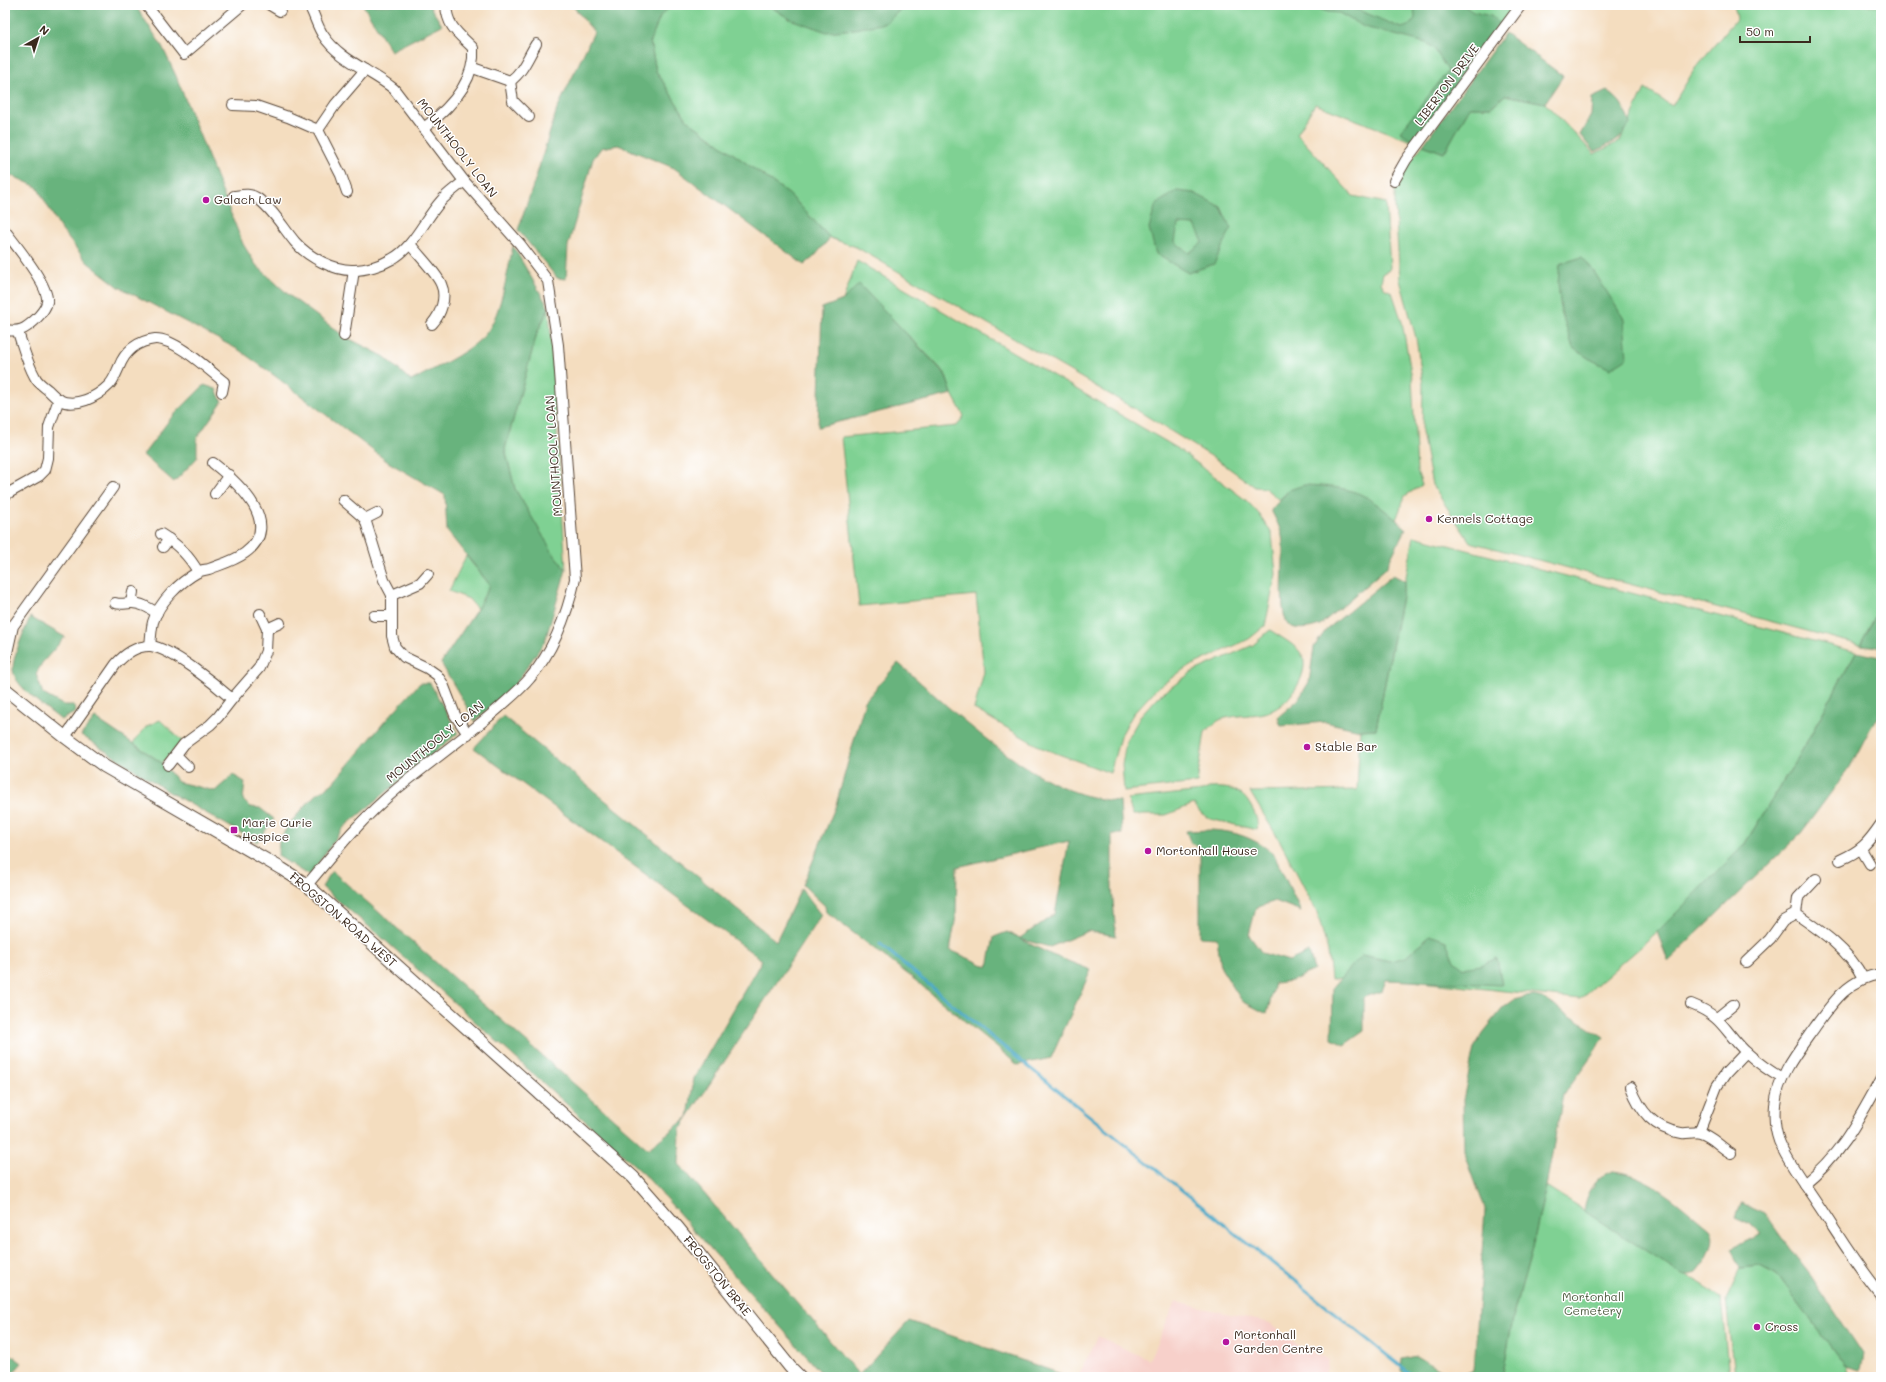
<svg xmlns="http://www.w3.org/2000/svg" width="1886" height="1382" font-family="Mali,sans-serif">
  <rect width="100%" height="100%" fill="#fff"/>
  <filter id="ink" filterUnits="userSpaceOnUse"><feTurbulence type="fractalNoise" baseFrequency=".025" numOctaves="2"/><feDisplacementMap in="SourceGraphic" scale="8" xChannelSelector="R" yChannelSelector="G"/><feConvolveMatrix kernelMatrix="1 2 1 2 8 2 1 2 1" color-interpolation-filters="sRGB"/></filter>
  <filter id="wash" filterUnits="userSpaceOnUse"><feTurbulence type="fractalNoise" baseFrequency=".012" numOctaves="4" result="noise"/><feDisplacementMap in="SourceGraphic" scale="16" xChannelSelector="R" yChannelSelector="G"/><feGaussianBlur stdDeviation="0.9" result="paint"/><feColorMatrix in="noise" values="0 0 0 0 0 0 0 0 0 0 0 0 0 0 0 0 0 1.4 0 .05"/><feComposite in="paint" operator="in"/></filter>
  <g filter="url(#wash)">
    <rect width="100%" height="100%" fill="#f4ddbf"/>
    <path fill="#f7d0ca" d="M1176,1302L1270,1323L1299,1346L1328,1359L1325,1377H1078L1098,1336L1149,1360Z"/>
    <g fill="#7fd193" stroke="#5d7e58">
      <path d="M672,5H768L790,19L885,23L905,5H1518L1416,143L1315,104L1297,134L1353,196L1386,203L1390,268L1388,271L1383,273L1381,283L1385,289L1392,292L1402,322L1412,378L1417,471L1422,485L1405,496L1396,520L1370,499L1289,490L1279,500L1265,488L1255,487L1219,461L1140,412L856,247L830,238L790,195L688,121L656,71L650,41L661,14Z"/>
      <path d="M1734,5H1881V606L1860,645L1470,542L1432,485L1422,432L1423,385L1416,338L1400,280L1395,207V190L1402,172L1423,145L1444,153L1470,107H1491L1505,95L1545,103L1594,154L1620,141L1645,89L1672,106L1696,67L1737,18Z"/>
      <path d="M857,261L1177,448L1247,501L1260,515L1272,534L1276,574L1265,626L1249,639L1186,668L1157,688L1133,714L1120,737L1110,773L1042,748L974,709L984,672L976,595L859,606L841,437L957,426L964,416L952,394L945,373L859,285L843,300Z"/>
      <path d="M549,308L566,570L553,553L515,489L505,449L537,333Z"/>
      <path d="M1414,536L1856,652L1799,756L1744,845L1657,932L1580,999L1374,977L1331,979L1328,952L1317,912L1281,843L1250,792L1357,790L1360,730L1376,729Z"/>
      <path d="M466,556L490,585L477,609L469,599L449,591Z"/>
      <path d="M1270,630C1280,637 1299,646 1303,657C1309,675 1289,703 1273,710C1257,717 1238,714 1222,719C1216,721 1210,728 1205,732L1197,783L1124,791L1122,765L1126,742L1140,717L1158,697L1192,672L1253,645Z"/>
      <path d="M160,720L182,741L162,763L133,743L147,726Z"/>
      <path d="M1209,788C1232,787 1243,789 1254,812C1256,817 1259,824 1257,830L1210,819L1201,813L1194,804L1166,815H1133L1128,801L1127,799L1202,791Z"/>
      <path d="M1546,1186L1721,1298L1729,1377H1502L1513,1318L1531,1253Z"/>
      <path d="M1760,1266L1777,1275L1846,1367L1849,1377H1734L1726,1300L1741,1268Z"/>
    </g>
    <g fill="#67b37d" stroke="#516e4e" fill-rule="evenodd">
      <path d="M5,5H135L162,46L176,76L243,244L256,265L290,296L344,336L385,357L411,381C433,369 464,355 482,338C500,322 508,269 513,246L549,308L537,333L505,449L515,489L553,553L566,570L545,641L516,683L475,721L441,663L477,609L490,585L447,531L445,495L388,462L271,373L239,350L119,287L87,262L60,228L37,187L15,177L5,175Z"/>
      <path d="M363,5H429L442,25L391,51Z"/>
      <path d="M572,5H672L661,15L650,41L656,71L688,121L790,195L830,238L814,257L804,265L674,168L618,145L601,148L593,159L568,246L566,279L557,278L518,230L535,180L557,109L594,32Z"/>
      <path d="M768,5H905L886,23L855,29L827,32L790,19Z"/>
      <path d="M1307,5H1347L1401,28L1409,26L1415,18L1414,7L1412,5H1463L1473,12L1491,16L1503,26L1417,142L1400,132L1448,71L1434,48L1426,43L1364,27L1339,13L1328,12Z"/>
      <path d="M1505,33L1563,76L1545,103L1505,95L1491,107H1470L1444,153L1423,145Z"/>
      <path d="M1607,91C1622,101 1624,107 1630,124L1619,139L1594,152L1580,135L1591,115L1592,98Z"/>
      <path d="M1177,191L1194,193L1221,207L1231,229L1214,264L1188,273L1156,254L1149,228L1156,204ZM1178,224L1195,225L1203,242L1189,253L1175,242Z"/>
      <path d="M1582,257L1593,270L1624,319L1627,358L1610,369L1588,358L1573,348L1561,311L1558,283L1560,264Z"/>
      <path d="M859,284L945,374L952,394L818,427L822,308L843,300Z"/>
      <path d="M204,385L216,389L222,402L197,438V458L174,482L143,455L170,419Z"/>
      <path d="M1304,485C1326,486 1352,487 1371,500C1383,508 1394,518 1406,528L1386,568L1320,625C1311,628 1296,632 1288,624C1277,611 1286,554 1282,536C1280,527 1275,518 1271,510L1289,490Z"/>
      <path d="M1393,575L1405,581L1376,729L1360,730L1325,722L1281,726L1278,717L1298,700L1309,682L1314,647L1326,630Z"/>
      <path d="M1881,606V647L1860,645Z"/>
      <path d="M30,617L65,637L42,663L36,674L43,694L63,705H73L76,712L61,720C48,709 15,688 13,670C12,657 25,630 30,617Z"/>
      <path d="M1856,652L1881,657V711L1869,731L1850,767L1801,833L1668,961L1657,932L1744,845L1799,756Z"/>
      <path d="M898,663C957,713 1039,799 1120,801L1122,834H1112V888L1116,936L1088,931L1050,947L1020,939L1052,955L1091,970L1051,1058L1018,1065L910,976L826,912L825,906L803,885L836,805L865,701ZM1069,841L1055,914L1020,938L1007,932L994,937L988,967L950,950L956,916L957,867Z"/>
      <path d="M420,683H430L458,733L344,827L309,876L278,856L279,841L289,824L315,795L332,784L386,720Z"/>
      <path d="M503,716L776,941L801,889L821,915L680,1129L679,1164L859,1375L909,1321L1070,1377H825L644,1174L387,942L322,887L332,871L648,1149L688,1117L694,1078L762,960L474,748Z"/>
      <path d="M95,718L162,763L178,782L215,791L233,775L245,782L243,800L250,807L260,808L274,819L257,842L169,792L81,735Z"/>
      <path d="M1211,830C1235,831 1254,838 1273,853L1301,911L1275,901L1256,908L1249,935L1262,953L1289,961L1309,952L1314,970L1292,981L1275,983L1267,1014L1242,1001L1221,968L1217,938L1200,937V847L1191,843L1186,831Z"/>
      <path d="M1430,935L1446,941L1454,961L1463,968L1481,965L1497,958L1502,985L1386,980L1382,991L1364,997V1031L1344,1045L1332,1039L1333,987L1362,955L1390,961L1406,957Z"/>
      <path d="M1534,996L1543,998L1604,1038L1563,1095L1546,1186L1531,1253L1513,1318L1502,1377H1458L1474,1370L1485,1209L1464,1151L1463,1100L1474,1048L1483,1033L1503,1008L1514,1000L1525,997Z"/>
      <path d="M1613,1171C1651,1175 1682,1206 1710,1229C1719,1241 1704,1264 1696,1273L1685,1276L1584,1211C1586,1194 1596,1176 1613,1171Z"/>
      <path d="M1741,1203L1765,1214L1789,1248L1811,1276L1863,1354L1860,1371L1846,1367L1777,1275L1760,1266L1741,1268L1731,1249L1761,1234L1749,1223L1736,1217Z"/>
      <path d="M5,1350L22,1363L9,1377H5Z"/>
      <path d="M1417,1356L1452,1377H1408L1401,1371L1402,1359Z"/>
    </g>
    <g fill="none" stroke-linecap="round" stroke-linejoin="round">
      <path stroke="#47a7c6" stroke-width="3" d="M880,944L994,1039L1414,1377"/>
    </g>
  </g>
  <g filter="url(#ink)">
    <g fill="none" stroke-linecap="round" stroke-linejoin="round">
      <defs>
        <g id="minor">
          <path d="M146,5L184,54L242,5"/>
          <path d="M270,5L280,11"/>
          <path d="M473,68L510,81C523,72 528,57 536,44"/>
          <path d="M510,81L513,101L529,117"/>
          <path d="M233,105L256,106L288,117L318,130L341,175L347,192"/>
          <path d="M424,128C449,109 476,82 473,48C459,34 447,27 446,5"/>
          <path d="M318,130L335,105L365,70"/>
          <path d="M1394,181L1406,160L1521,5"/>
          <path d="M234,196C242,195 250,193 257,198C273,209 283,228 295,242C308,257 334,271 354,270C366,270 382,265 392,259C414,247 424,220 441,201C447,194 456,188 464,181"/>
          <path d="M5,231C15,244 50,287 47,302C46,308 40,315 35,320C24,330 20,332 5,330"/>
          <path d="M410,244C418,255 436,272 441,284C447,297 441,314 432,324"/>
          <path d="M18,332C23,347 27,363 35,377C37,382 43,386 48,390C51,393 55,397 59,400C76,408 97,397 109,385C114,380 116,373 119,367C125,351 138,341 155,339C175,338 209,370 224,382L222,392"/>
          <path d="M344,336L354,270"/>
          <path d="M215,494L229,475"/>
          <path d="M5,495L39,476L45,470L48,458L49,427L59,399"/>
          <path d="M343,500L365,519L384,580L392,595V636L395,647L404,657L427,668L437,675L443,684L455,715L468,734"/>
          <path d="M365,519L377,513"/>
          <path d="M161,534C177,544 189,555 198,572"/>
          <path d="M163,547L169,539"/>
          <path d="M392,595L420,583L428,574"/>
          <path d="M115,603C122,605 125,603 132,603C141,603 149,608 157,613"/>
          <path d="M131,603L133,592"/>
          <path d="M374,616H392"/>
          <path d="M267,629L280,623"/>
          <path d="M150,646C151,638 151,630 153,622C159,602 180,582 198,572C201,570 205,570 209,569C222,564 234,561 245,553C285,524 237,482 213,463"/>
          <path d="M5,662L13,626L113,487"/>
          <path d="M65,737L116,664C124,655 137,645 151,646C172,649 215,684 232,699"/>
          <path d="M176,755L188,767"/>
          <path d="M168,765L184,744L210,725L218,717L232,699L259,668L266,651L267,629L260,614"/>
          <path d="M1861,849L1870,864"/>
          <path d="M1840,860C1861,851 1868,843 1881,824"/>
          <path d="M307,885C336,850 362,818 398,788C431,761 467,736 500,707C510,698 521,689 530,678C554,650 567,615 575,579L558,345L548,281L520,244L464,181L394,89C372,71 339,60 323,35C318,28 315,17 311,9"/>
          <path d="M1796,914C1821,931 1849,950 1863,978"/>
          <path d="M1746,962L1770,939L1783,921L1796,914L1798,898L1816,879"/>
          <path d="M1881,974C1849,978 1832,1003 1815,1027C1798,1051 1778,1075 1775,1105C1774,1116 1775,1130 1779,1141C1788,1163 1804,1183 1817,1203C1838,1234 1857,1267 1881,1295"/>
          <path d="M1691,1004C1724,1017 1723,1030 1746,1052C1757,1062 1769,1071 1782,1078"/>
          <path d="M1717,1018L1733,1005"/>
          <path d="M1631,1087C1640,1111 1654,1129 1681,1133C1687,1134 1694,1131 1700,1133C1712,1136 1720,1147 1731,1153"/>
          <path d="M1699,1132L1717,1086L1726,1073L1746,1052"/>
          <path d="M1804,1184C1843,1152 1857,1122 1881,1079"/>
        </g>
        <path id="major" d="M5,689L65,737L104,766L282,869L307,885L633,1177L678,1228L790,1367L800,1377"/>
      </defs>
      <use href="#minor" stroke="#574536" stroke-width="12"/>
      <use href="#major" stroke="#574536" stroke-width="14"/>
      <use href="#minor" stroke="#fff" stroke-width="10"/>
      <use href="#major" stroke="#fff" stroke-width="12"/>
    </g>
  </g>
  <g fill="#b5179e" stroke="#fff" stroke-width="1.5">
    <circle cx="206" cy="200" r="4"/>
    <circle cx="1429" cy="519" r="4"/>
    <circle cx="1307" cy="747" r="4"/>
    <rect x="230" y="826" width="8" height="8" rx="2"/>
    <circle cx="1148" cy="851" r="4"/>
    <circle cx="1757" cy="1327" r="4"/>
    <circle cx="1226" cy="1342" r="4"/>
  </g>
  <g text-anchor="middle" stroke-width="3" stroke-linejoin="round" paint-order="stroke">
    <g font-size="12" fill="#3b2a1e" stroke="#fff">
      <text transform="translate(1447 85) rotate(-53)" y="4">LIBERTON DRIVE</text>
      <text transform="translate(457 148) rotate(52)" y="4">MOUNTHOOLY LOAN</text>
      <text transform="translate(554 456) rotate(-94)" y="4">MOUNTHOOLY LOAN</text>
      <text transform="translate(435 742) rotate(-39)" y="4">MOUNTHOOLY LOAN</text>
      <text transform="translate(343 920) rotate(41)" y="4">FROGSTON ROAD WEST</text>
      <text transform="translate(717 1276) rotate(51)" y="4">FROGSTON BRAE</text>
    </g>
    <g font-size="12" fill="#3b2a1e" stroke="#fff" text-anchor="start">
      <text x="214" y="204">Galach Law</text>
      <text x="1437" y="523">Kennels Cottage</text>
      <text x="1315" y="751">Stable Bar</text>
      <text x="242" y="827">Marie Curie<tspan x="242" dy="14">Hospice</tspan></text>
      <text x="1156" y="855">Mortonhall House</text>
      <text x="1765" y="1331">Cross</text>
      <text x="1234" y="1339">Mortonhall<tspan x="1234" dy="14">Garden Centre</tspan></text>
    </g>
    <g font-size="12" fill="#4f5c41" stroke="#fff">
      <text x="1593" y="1301">Mortonhall<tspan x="1593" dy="14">Cemetery</tspan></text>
    </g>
  </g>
  <rect width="1886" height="1382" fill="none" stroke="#fff" stroke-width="20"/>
  <g transform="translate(38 38) rotate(39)" stroke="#ffffff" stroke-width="3" paint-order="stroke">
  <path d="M0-3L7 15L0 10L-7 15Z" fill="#3b2a1e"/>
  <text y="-6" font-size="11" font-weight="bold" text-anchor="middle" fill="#3b2a1e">N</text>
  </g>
  <path d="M1740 36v6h70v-6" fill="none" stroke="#3b2a1e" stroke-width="2"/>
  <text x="1746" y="36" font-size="12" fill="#3b2a1e" stroke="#ffffff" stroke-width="3" paint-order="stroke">50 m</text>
</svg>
